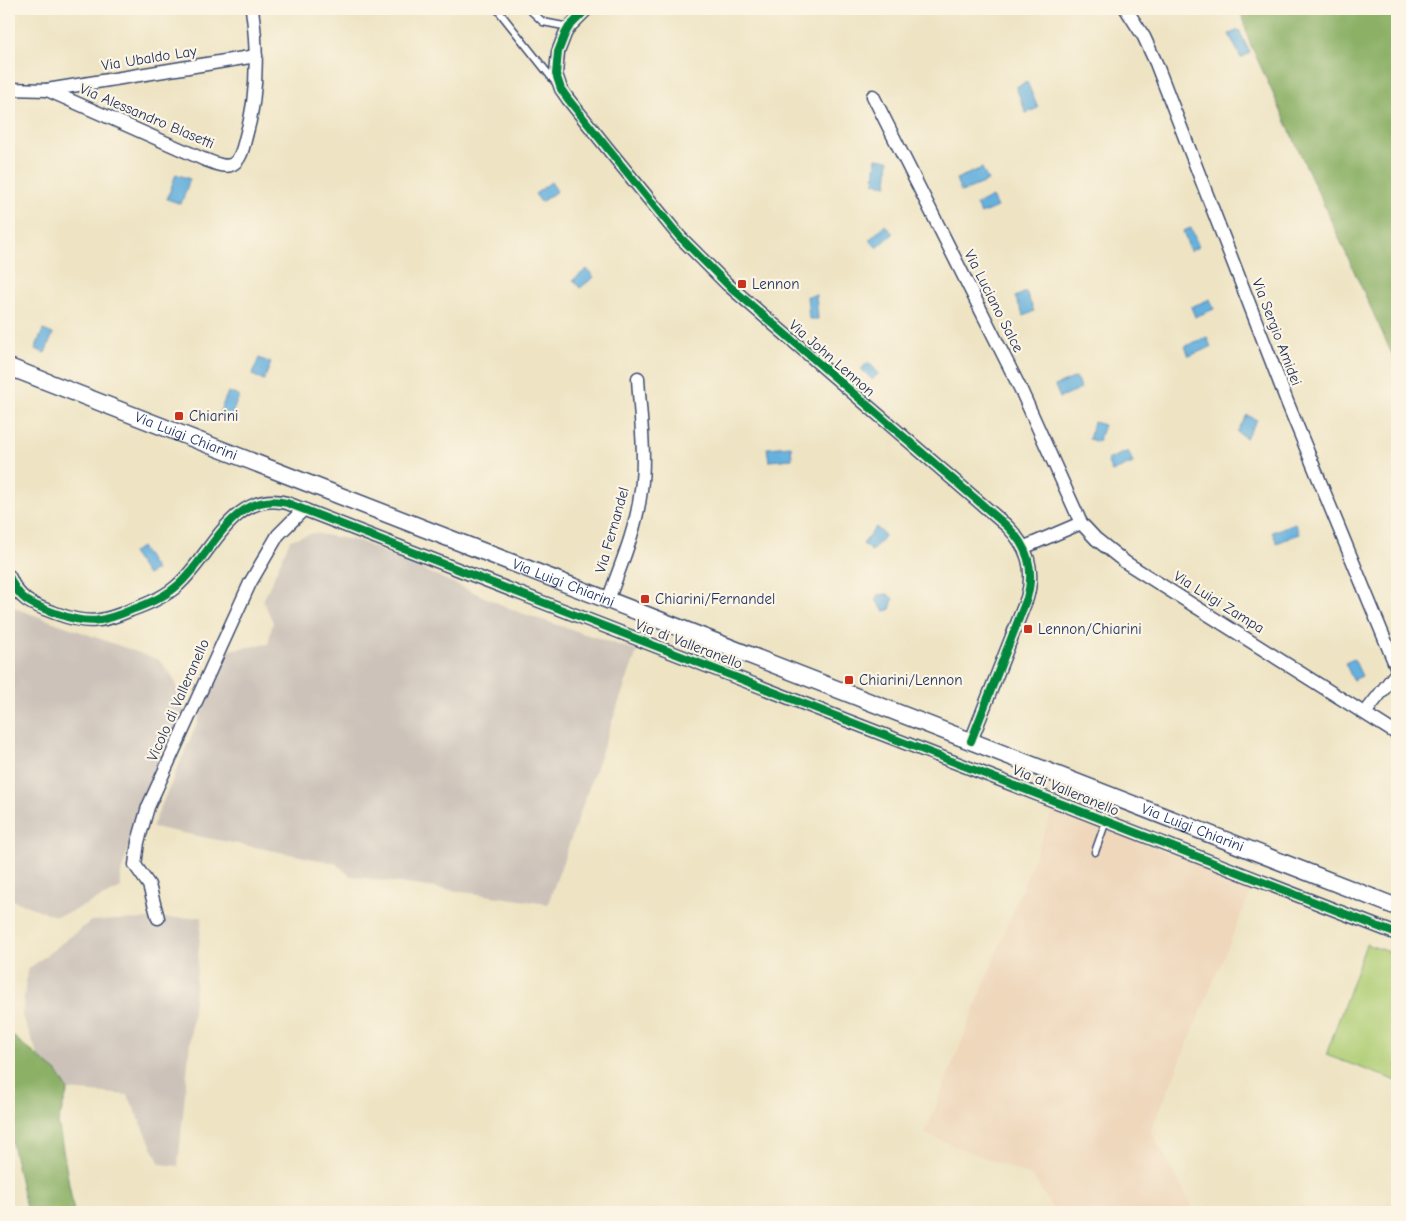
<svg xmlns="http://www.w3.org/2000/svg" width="1406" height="1221" font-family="'Comic Neue',sans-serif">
  <rect width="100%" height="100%" fill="#fcf5e5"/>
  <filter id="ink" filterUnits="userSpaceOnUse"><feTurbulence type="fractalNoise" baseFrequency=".02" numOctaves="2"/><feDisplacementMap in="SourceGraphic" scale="10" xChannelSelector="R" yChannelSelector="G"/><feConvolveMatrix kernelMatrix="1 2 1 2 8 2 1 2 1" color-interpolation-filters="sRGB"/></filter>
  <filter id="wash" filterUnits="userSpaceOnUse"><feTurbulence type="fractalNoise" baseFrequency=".0096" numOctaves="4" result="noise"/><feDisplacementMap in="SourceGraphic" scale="20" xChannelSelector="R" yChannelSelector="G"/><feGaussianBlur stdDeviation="1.12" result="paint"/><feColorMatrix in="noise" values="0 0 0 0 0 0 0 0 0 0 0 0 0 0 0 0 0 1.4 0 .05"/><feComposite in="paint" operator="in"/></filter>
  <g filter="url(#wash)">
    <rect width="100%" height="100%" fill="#eee4c4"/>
    <path fill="#eed7bb" d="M1053,810L1254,884L1151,1131L1195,1212H1055L1033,1177L925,1134Z"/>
    <g fill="#ccc2b9">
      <path d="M313,533L359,541L518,612L637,651L548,904L350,876L335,863L152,827L229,650L268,644L273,622L263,601L290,540Z"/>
      <path d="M9,606L159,660L173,677L185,711L142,799L121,874V888L71,912L55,916L9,899Z"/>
      <path d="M202,917L178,1166L160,1164L128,1095L68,1090L57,1072L39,1057L22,1016L27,970L91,921Z"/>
    </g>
    <path fill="#afcd74" stroke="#657e69" d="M1366,944L1397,955V1081L1326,1055Z"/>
    <g fill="#8bb066" stroke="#537062">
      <path d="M1240,9H1397V365L1249,41Z"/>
      <path d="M9,1033L57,1072L68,1090L58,1122L74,1212H27L9,1129Z"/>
    </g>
    <g fill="#65b0dd" stroke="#40709e">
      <path d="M1239,30L1250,53L1241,58L1229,34Z"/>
      <path d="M1027,82L1038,108L1026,113L1016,87Z"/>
      <path d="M876,158L889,160L887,185L874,183Z"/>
      <path d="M982,168L988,181L961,192L956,179Z"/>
      <path d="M176,174L190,179L181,204L167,199Z"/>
      <path d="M551,182L557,191L541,202L535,194Z"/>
      <path d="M992,197L997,207L981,214L976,205Z"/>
      <path d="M885,225L893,234L877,248L869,240Z"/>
      <path d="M1191,228L1199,247L1190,251L1183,231Z"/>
      <path d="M587,269L594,277L580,288L573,280Z"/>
      <path d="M1026,292L1034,311L1024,316L1015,297Z"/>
      <path d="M816,295L818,319H809L807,296Z"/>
      <path d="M1210,299L1214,309L1195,317L1191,307Z"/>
      <path d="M43,330L53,334L45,353L35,349Z"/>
      <path d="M1207,337L1211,347L1189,356L1185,346Z"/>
      <path d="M259,358L271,363L264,380L252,375Z"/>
      <path d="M868,362L879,373L872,380L861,369Z"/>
      <path d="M1076,377L1081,389L1060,398L1055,386Z"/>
      <path d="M228,392L239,396L229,421L218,416Z"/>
      <path d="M1247,415L1257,420L1246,438L1237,432Z"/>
      <path d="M1094,422L1104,425L1098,442L1089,439Z"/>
      <path d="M791,446L792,459L769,461L767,448Z"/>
      <path d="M1128,451L1133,463L1112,472L1107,460Z"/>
      <path d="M1295,523L1299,534L1277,543L1272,532Z"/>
      <path d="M876,527L885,535L872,551L863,544Z"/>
      <path d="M141,547L156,570L147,575L132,553Z"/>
      <path d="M888,594L893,599L890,610L884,611L875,599L878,595Z"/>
      <path d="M1354,659L1362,676L1353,680L1345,663Z"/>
    </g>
  </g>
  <g filter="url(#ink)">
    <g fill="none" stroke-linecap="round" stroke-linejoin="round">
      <defs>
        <g id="service">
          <path d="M497,9L555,82"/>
          <path d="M529,9L543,22L569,27"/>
          <path d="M1095,852L1106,821"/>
        </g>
        <g id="minor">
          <path d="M587,9L569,27L565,34L558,52L556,74L561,89L568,99L608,149L679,236L727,284L1007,526C1028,547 1035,569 1027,598L971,741"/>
          <path d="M1126,9L1144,37L1156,63L1288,404L1397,669"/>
          <path d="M9,89L47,90L203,159C213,162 224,169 233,164C241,159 243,148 245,140C258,97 258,53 252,9"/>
          <path d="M47,90L256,56"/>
          <path d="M873,96L1021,390L1081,523"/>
          <path d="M1025,547L1081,523L1096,539L1125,562L1397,734"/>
          <path d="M9,576C20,602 33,605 58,614C88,625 103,622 131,610C148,604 165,597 178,585C211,556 233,489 287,503L1397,934"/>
          <path d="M608,600C621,565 637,527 641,490C646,453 640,415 638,378"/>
          <path d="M1365,713L1397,672"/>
          <path d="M158,918L149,885L135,865L138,842L148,807L250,583L278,535L304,509"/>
        </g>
        <g id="tertiary">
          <path id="s1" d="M9,367L1397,907"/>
        </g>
      </defs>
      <use href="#service" stroke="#3b4a6d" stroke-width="9"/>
      <use href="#minor" stroke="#3b4a6d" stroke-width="15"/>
      <use href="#tertiary" stroke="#3b4a6d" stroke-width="19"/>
      <use href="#service" stroke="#fff" stroke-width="6"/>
      <use href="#minor" stroke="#fff" stroke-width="12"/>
      <use href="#tertiary" stroke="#fff" stroke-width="16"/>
      <defs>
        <g id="cycleway">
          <path d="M587,9L569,27L565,34L558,52L556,74L561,89L568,99L608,149L679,236L727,284L1007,526C1028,547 1035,569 1027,598L971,741"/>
          <path d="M9,576C20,602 33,605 58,614C88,625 103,622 131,610C148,604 165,597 178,585C211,556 233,489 287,503L1397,934"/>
        </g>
      </defs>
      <use href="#cycleway" stroke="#fcf5e5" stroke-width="11"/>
      <use href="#cycleway" stroke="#00873e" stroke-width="8"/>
    </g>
  </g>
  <g fill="#c8321e" stroke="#fcf5e5" stroke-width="2">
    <rect x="737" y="279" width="10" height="10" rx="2.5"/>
    <rect x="174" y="411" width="10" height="10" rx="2.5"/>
    <rect x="640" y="594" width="10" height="10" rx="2.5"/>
    <rect x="1023" y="624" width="10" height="10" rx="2.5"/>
    <rect x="844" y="675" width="10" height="10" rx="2.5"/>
  </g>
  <g text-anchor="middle" stroke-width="4.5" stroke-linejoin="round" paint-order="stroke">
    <g font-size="15" fill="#1b2f5e" stroke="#fcf5e5">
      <text transform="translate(149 58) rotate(-9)" y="5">Via Ubaldo Lay</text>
      <text transform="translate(147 116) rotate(23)" y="5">Via Alessandro Blasetti</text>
      <text transform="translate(994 301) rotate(63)" y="5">Via Luciano Salce</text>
      <text transform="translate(1277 332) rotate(69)" y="5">Via Sergio Amidei</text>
      <text transform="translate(832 358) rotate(41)" y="5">Via John Lennon</text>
      <text dy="5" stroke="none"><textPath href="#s1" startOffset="190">Via Luigi Chiarini</textPath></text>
      <text transform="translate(612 530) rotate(-74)" y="5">Via Fernandel</text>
      <text dy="5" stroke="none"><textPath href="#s1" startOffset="595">Via Luigi Chiarini</textPath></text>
      <text transform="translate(1219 602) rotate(32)" y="5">Via Luigi Zampa</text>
      <text transform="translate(689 644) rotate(21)" y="5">Via di Valleranello</text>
      <text transform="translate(178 700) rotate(-66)" y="5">Vicolo di Valleranello</text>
      <text transform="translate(1066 790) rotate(22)" y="5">Via di Valleranello</text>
      <text dy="5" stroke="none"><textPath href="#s1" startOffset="1270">Via Luigi Chiarini</textPath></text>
    </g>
    <g font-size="15" fill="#1b2f5e" stroke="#fcf5e5" text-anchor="start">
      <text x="752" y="289">Lennon</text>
      <text x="189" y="421">Chiarini</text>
      <text x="655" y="604">Chiarini/Fernandel</text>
      <text x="1038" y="634">Lennon/Chiarini</text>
      <text x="859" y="685">Chiarini/Lennon</text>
    </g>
  </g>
  <rect width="1406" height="1221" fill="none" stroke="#fcf5e5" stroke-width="30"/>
</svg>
